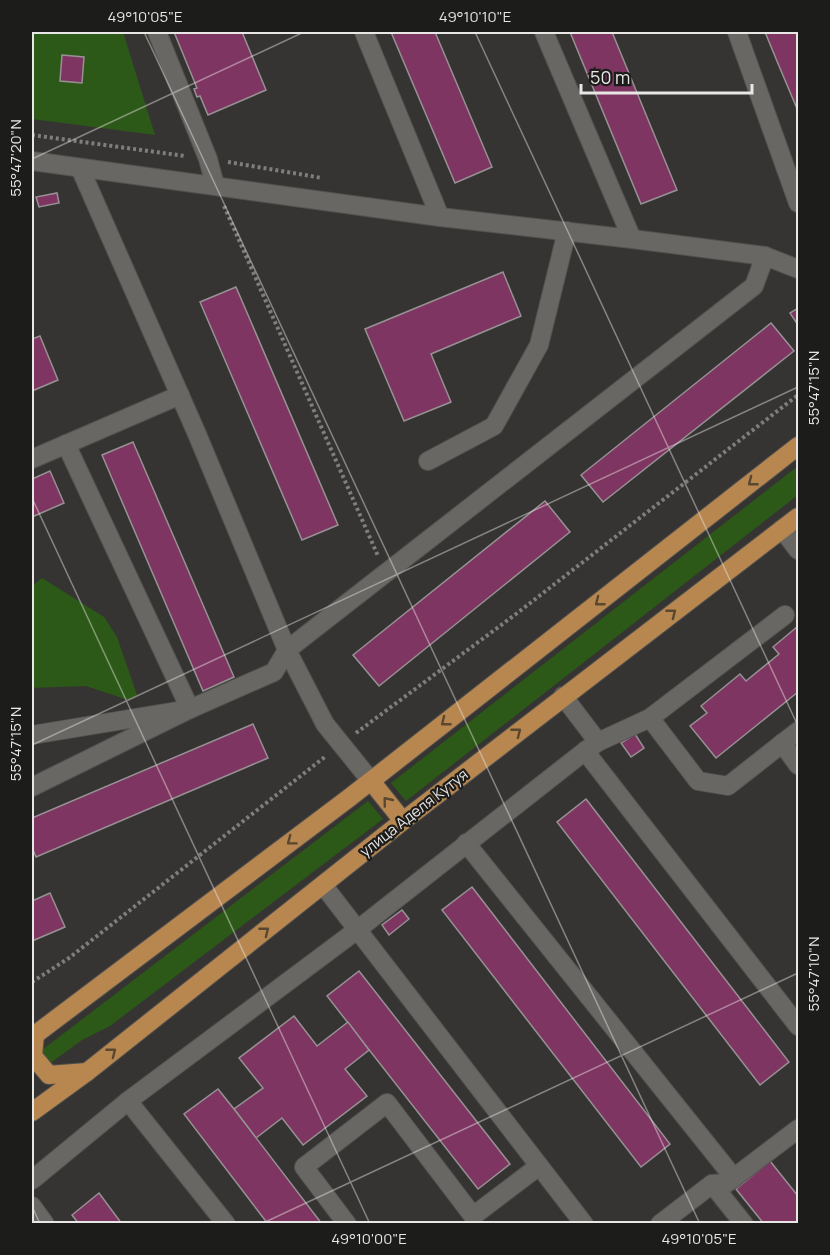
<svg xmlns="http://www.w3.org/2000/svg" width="830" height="1255" font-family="Manrope,sans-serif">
  <rect width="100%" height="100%" fill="#353432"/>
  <g fill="#2c5917">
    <path d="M32,32H123L155,135L32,119Z"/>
    <path d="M798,466V495L406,801L391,783Z"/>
    <path d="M42,578L104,617L117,637L137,695L128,700L86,686L32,688V586Z"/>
    <path d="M368,801L383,819L110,1026L82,1040L52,1062L47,1061L43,1056L42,1050Z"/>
  </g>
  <g fill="#7f3561" stroke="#969294" stroke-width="1.5">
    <path d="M174,32H242L266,90L208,115L200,96L197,97L194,89L197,88Z"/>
    <path d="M391,32H435L492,167L455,183Z"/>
    <path d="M570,32H612L677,190L641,204Z"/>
    <path d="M765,32H798V111L779,66Z"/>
    <path d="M62,55L84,57L82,83L60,81Z"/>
    <path d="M57,193L59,203L39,207L36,197Z"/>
    <path d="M503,272L521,316L431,354L451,402L404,421L365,329Z"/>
    <path d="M236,287L338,525L302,540L200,302Z"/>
    <path d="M798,308V325L790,313Z"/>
    <path d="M771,323L794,351L603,502L581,475Z"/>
    <path d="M40,336L58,380L32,391V339Z"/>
    <path d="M133,442L234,677L203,691L102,455Z"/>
    <path d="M50,471L64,503L32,517V479Z"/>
    <path d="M545,501L570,532L379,686L353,655Z"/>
    <path d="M798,626V692L716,758L690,726L707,713L701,706L740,674L746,681L779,654L773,647Z"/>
    <path d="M253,724L268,758L36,857L32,847V818Z"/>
    <path d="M635,734L644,748L631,757L621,743Z"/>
    <path d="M586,799L789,1062L760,1085L557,822Z"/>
    <path d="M472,887L670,1144L641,1167L442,910Z"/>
    <path d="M50,893L65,927L32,941V901Z"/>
    <path d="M402,910L409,919L389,935L382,925Z"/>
    <path d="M359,971L510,1164L478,1189L327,996Z"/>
    <path d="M294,1016L317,1046L348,1022L369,1050L345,1069L367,1096L303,1145L282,1118L256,1138L234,1109L263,1088L239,1058Z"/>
    <path d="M218,1089L234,1109L322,1224H268L184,1114Z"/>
    <path d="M770,1161L798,1196V1224H764L736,1189Z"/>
    <path d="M99,1193L122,1224H79L72,1215Z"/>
  </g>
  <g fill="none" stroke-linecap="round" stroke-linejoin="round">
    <defs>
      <g id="minor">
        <path d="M157,32L208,159L215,185"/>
        <path d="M364,32L440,217"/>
        <path d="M544,32L632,239"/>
        <path d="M737,32L798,203"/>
        <path d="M32,161L440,217L632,239L765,256L798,269"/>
        <path d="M80,168L197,434L287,650L325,724L371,781"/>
        <path d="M32,459L180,395"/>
        <path d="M428,461L494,426L539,345L567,231"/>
        <path d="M782,529L798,550"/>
        <path d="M563,696L598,742"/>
        <path d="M650,718L698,781L728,786L798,731"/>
        <path d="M32,735L190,709L66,444"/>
        <path d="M782,743L798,765"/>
        <path d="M585,751L798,1026"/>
        <path d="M32,787L190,709L274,672L287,650L754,286L765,256"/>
        <path d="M466,843L734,1178"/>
        <path d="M323,885L584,1224"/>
        <path d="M128,1101L226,1224"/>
        <path d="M32,1180L128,1101L357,930L585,751L598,742L650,718L785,615"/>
        <path d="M712,1184L744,1224"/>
        <path d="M32,1206L45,1224"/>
        <path d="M347,1224L304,1167L387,1103L473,1216L539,1166"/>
        <path d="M660,1224L712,1184L727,1183L798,1129"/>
      </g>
      <g id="major">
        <path d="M371,781L403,821"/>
        <path d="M35,1034L33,1056L49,1075L87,1072"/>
        <path d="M32,1037L349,798L798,446"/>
        <path d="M32,1112L87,1072L403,821L798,517"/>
      </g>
    </defs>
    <use href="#minor" stroke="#52514e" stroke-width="20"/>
    <use href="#major" stroke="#52514e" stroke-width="20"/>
    <g stroke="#7f7e7c" stroke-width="4" stroke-dasharray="3 3" stroke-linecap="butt">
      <path d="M32,135L185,156"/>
      <path d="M228,162L322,178"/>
      <path d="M224,206L378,556"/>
      <path d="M356,733L516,614L798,395"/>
      <path d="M32,982L69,958L326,756"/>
    </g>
    <use href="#minor" stroke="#686764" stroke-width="18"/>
    <use href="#major" stroke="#b88750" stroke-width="18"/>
  </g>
  <defs><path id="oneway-chevron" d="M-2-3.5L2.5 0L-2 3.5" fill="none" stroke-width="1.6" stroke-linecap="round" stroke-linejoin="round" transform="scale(1.5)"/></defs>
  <g stroke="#5a4730">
    <use href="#oneway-chevron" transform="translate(752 482) rotate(142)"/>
    <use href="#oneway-chevron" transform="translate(599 602) rotate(142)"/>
    <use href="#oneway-chevron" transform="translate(672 613) rotate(-38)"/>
    <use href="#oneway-chevron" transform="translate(445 722) rotate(142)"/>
    <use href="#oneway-chevron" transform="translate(517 732) rotate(-38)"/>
    <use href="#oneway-chevron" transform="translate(387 801) rotate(-129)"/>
    <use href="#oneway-chevron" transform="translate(291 841) rotate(143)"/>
    <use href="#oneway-chevron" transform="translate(265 931) rotate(-38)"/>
    <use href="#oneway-chevron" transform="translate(112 1052) rotate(-38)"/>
  </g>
  <path fill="none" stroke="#e8e7e5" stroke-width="1.5" stroke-opacity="0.45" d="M144,32L700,1224M475,32L798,726M32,159L304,32M32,498L370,1224M32,745L798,387M32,1206L40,1224M261,1224L798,973"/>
  <g text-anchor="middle" stroke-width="4.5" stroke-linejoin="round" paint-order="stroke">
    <g font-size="15" fill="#e8e7e5" stroke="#1c1c1b">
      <text transform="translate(414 813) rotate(-38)" y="5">улица Аделя Кутуя</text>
    </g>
  </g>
  <rect width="830" height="1255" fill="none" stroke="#1c1c1b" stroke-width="66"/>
  <path d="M581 84v9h171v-9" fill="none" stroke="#e8e7e5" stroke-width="3"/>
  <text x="590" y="84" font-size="18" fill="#e8e7e5" stroke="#1c1c1b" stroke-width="4.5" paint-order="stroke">50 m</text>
  <rect x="33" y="33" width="764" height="1189" fill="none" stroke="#e8e7e5" stroke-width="2"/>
  <g font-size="15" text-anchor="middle" fill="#e8e7e5">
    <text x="145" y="22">49°10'05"E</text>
    <text x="475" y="22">49°10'10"E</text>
    <text transform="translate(16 158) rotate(-90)" y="5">55°47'20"N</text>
    <text transform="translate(814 388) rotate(-90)" y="5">55°47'15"N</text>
    <text transform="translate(16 744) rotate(-90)" y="5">55°47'15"N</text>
    <text transform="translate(814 974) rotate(-90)" y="5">55°47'10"N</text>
    <text x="369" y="1244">49°10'00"E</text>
    <text x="699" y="1244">49°10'05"E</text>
  </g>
</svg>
